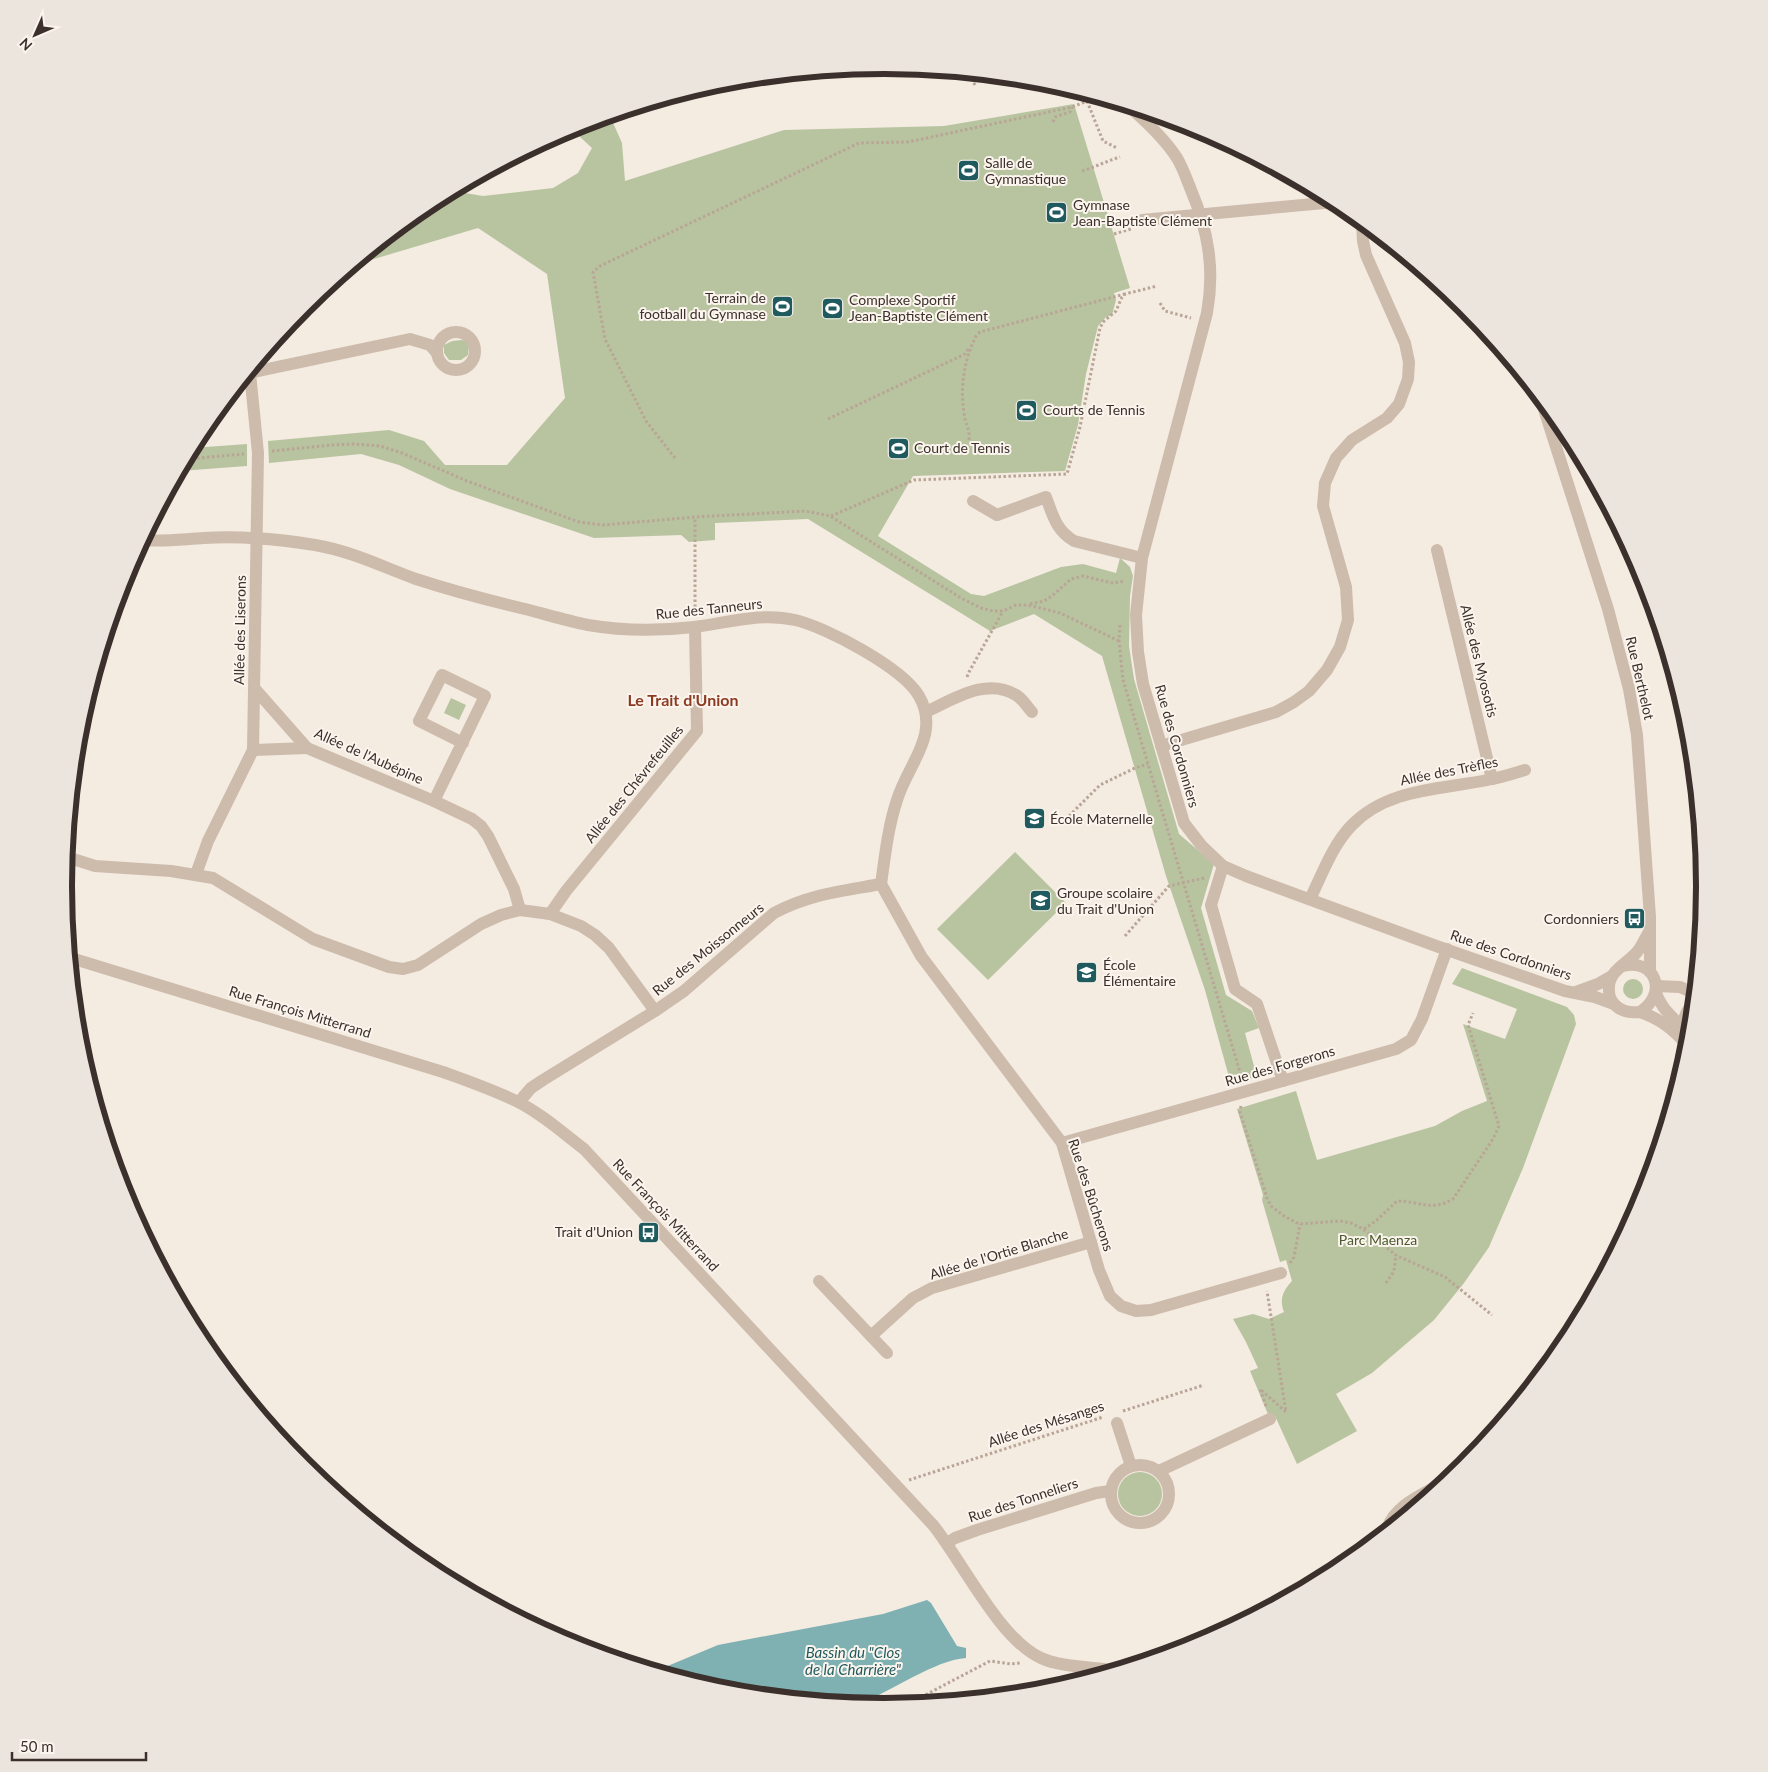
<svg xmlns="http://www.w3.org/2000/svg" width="1768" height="1772" font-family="Lato,sans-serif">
  <rect width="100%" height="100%" fill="#f4ebe1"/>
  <g fill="#b8c4a0">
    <path d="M1074,104L1130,288L1114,293L1116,300L1112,315L1106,317L1098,326L1086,374L1078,425L1065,471L914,476L908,478L913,476L878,536L971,594L984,596L1061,567L1083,564L1116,573L1120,558L1130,567L1133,576L1130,596L1129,646L1134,679L1179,834L1214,864L1201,908L1226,995L1252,1011L1259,1028L1245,1033L1257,1077L1244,1080L1229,1077L1205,990L1166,876L1102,656L1034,614L990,631L808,519L715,523V540L689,542L681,535L594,538L450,489L399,465L361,454L269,463L268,441L389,430L424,441L445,465H507L565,398L547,274L478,228L354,265L429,204L453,191L483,196L553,188L578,173L592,148L579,136L573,127L610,116L622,143L625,181L784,130L944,126Z"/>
    <path d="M462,340L466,341L469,346L468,355L461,360H449L444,353V345L452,341Z"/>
    <path d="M247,444V466L180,471L192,448Z"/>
    <path d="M451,698L466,705L459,720L444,713Z"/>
    <path d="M1015,852L1066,903L988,980L937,929Z"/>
    <path d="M1462,968L1567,1007L1574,1015L1576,1024L1523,1168L1489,1247L1464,1283L1434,1320L1372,1373L1336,1394L1357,1431L1297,1464L1275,1416L1270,1419L1250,1371L1258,1368L1246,1342L1233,1319L1253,1314L1269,1319L1284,1312C1279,1299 1283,1291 1292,1281L1286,1260L1280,1262L1262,1200L1263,1195L1237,1109L1296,1091L1317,1160L1435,1126L1462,1111L1487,1101L1463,1024L1505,1039L1517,1009L1452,984Z"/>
    <circle cx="1633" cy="989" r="10"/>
    <circle cx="1140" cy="1494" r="22"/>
  </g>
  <path fill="#7fb0b2" d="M927,1600L931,1603L957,1646L966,1648V1658C935,1660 890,1692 859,1704L724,1690L658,1670L718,1645L883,1614Z"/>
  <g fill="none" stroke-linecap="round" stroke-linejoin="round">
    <g stroke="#b9a596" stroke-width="3" stroke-dasharray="2.5 2.5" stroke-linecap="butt">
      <path d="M969,74L975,85"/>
      <path d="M1087,101L1103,141L1117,148"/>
      <path d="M1053,122L1055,117L1070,112L1072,107"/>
      <path d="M1082,171C1095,167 1107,161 1120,157"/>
      <path d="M1114,234L1131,229"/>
      <path d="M1160,303L1165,311L1191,318"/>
      <path d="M828,419L965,354L969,348"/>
      <path d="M969,440C970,428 965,424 964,413C960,387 964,360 976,336L980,332L1125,294"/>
      <path d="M272,451L332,445L354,444L380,446L402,453L467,481L579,522L603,525L695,517L805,511L830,516L961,598L981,608L993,611H1003L1016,605H1027L1040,608L1060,613L1119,641"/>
      <path d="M675,458L646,421L605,339L593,272L600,266L859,143L908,142L1072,107L1090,100L1094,97"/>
      <path d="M187,459L244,454"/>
      <path d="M831,516L914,480L1067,474L1080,427L1100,328L1103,322L1116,311L1122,297L1125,294L1157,286"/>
      <path d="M1030,604L1044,601L1052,596L1071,579L1083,576L1112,583L1125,581"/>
      <path d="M695,612V517"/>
      <path d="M1120,625L1119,641L1123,680L1242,1079"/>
      <path d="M967,677L969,672L1003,611"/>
      <path d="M1069,816L1100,785L1135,768L1148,764"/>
      <path d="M1125,936L1169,886L1204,878"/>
      <path d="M1241,1106L1240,1112L1267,1198L1271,1206L1284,1216L1299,1224L1340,1221L1351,1223L1363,1229L1397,1256L1445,1277L1492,1315"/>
      <path d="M1364,1229L1377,1220L1397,1201C1420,1201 1431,1212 1453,1199L1493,1139L1499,1126L1468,1025L1473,1013"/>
      <path d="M1290,1263L1294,1257L1300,1224"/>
      <path d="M1386,1283L1394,1271L1396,1255"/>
      <path d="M1266,1406L1260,1389L1286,1412L1267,1291"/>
      <path d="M1123,1411L1204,1385"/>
      <path d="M909,1480L1103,1417"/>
      <path d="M908,1704L990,1661L1011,1664L1020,1663"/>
    </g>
    <g stroke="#cdbbac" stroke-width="12">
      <path d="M1131,108C1147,123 1165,139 1177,158C1183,168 1187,180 1191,190C1208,230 1215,269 1207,313L1142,558L1136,615L1138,652L1143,684L1184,823L1201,845L1223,866L1246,876L1439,947L1565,991L1595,997L1614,1004"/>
      <path d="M1142,220L1335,202"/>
      <circle cx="456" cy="351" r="19"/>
      <path d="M249,373L410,339L430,345L437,353"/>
      <path d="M1541,400L1608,609L1629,689L1637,735L1650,917V972"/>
      <path d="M973,501L997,515L1046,497C1053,516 1056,530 1074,541L1142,558"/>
      <path d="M143,540C163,542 184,539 204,538C241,536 279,539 315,545C351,551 383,567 416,579C453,591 491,601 529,610C548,615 568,621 588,625C623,631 659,631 694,627C728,623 761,612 795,620C826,627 903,668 919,696C941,734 908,764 897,800C888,827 885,856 881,884"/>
      <path d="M1437,550L1492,779"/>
      <path d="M255,689L307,748L434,801L472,819L481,826L488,836L514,889L520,910"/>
      <path d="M926,712C954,699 986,677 1016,695C1023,699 1027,707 1032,712"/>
      <path d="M1161,746L1276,712L1294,702L1309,691L1327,670L1340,647L1348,620L1346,587L1323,506L1325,483L1336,458L1352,440L1387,418L1399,404L1408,379L1409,362L1405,343L1366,255L1363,241L1362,222"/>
      <path d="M253,750L307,748"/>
      <path d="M434,801L485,696L442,675L419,721L463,743"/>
      <path d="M67,857L95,866L171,871L213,878L313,939L389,967L403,969L418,965L481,924L501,915L520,910L550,914L581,926L595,935L609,948L655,1011"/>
      <path d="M1223,866L1211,905L1235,989L1257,1004L1283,1081"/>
      <path d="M196,874L208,841L253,750L258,453L250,373"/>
      <path d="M881,884L921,956L1062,1143L1099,1270L1110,1296L1121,1306L1136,1311L1151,1310L1281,1273"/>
      <path d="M1310,899C1322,875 1332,846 1351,826C1388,787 1443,790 1492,779C1503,777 1514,773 1525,770"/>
      <path d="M550,914L566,891L697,731L695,627"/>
      <path d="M71,958L443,1072C468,1081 494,1090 518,1102C542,1114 563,1133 584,1149L933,1525C962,1561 1000,1640 1041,1658C1060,1667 1092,1667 1113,1670"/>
      <path d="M1623,966C1655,958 1669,993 1640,1012C1631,1013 1622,1012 1615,1005C1611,1001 1609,996 1609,991C1607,971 1626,965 1637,952C1642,946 1645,938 1649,932"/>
      <path d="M1656,986L1680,987L1694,993"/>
      <path d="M1576,992L1598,984L1612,976"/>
      <path d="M1656,993C1663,1013 1677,1018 1686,1035"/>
      <path d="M1640,1012C1661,1019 1674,1030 1688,1046"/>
      <path d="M1683,1030C1684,1021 1684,1012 1692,1006"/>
      <path d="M519,1102L531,1088L543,1080L655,1011L684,991L774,913C810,894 842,891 881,884"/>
      <path d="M1062,1143L1396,1049L1411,1040L1422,1019L1447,949"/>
      <path d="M819,1281L887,1353"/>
      <path d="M871,1336L913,1298L932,1288L1091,1242"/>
      <path d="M1117,1423L1131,1466"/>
      <circle cx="1140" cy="1494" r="29"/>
      <path d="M1159,1471L1270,1419"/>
      <path d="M1387,1529C1395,1504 1424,1494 1446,1481"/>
      <path d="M947,1543L955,1538L977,1530L1096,1493L1110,1491"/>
    </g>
  </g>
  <defs>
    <symbol id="stadium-square" viewBox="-11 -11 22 22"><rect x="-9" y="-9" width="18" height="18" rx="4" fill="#1f5a5e" stroke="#fbf5ee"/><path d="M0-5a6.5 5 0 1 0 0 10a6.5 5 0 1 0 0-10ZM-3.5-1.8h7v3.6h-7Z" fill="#fff"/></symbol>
    <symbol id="school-square" viewBox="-11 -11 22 22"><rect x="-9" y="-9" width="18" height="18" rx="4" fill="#1f5a5e" stroke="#fbf5ee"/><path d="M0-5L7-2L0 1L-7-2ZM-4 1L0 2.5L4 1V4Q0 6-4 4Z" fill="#fff"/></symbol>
    <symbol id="bus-square" viewBox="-11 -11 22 22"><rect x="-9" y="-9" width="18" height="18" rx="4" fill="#1f5a5e" stroke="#fbf5ee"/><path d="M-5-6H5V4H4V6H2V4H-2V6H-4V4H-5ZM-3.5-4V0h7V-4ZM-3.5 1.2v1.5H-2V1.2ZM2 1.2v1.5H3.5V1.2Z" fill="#fff"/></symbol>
  </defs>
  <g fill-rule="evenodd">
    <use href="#stadium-square" x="956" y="158" width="25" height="25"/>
    <use href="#stadium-square" x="1044" y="200" width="25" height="25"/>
    <use href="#stadium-square" x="770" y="294" width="25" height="25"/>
    <use href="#stadium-square" x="820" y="296" width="25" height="25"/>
    <use href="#stadium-square" x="1014" y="398" width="25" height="25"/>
    <use href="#stadium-square" x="886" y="436" width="25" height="25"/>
    <use href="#school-square" x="1022" y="806" width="25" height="25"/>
    <use href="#school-square" x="1028" y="888" width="25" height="25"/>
    <use href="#bus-square" x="1622" y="906" width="25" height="25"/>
    <use href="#school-square" x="1074" y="960" width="25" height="25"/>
    <use href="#bus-square" x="636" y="1220" width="25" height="25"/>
  </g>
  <g text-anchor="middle" stroke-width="4" stroke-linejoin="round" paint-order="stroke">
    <g font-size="14" fill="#3b302b" stroke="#fbf5ee" text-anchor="start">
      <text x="985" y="168">Salle de<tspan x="985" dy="16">Gymnastique</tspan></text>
      <text x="1073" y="210">Gymnase<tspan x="1073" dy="16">Jean-Baptiste Clément</tspan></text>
      <text x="766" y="303" text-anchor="end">Terrain de<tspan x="766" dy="16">football du Gymnase</tspan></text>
      <text x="849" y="305">Complexe Sportif<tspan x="849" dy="16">Jean-Baptiste Clément</tspan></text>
      <text x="1043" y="415">Courts de Tennis</text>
      <text x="914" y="453">Court de Tennis</text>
      <text x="1050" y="824">École Maternelle</text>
      <text x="1057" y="898">Groupe scolaire<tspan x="1057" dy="16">du Trait d'Union</tspan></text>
      <text x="1619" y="924" text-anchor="end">Cordonniers</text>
      <text x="1103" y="970">École<tspan x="1103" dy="16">Élémentaire</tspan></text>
      <text x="633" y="1237" text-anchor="end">Trait d'Union</text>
    </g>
    <g font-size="14" fill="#3b302b" stroke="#fbf5ee">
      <text transform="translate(709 609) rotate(-6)" y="5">Rue des Tanneurs</text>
      <text transform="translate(240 630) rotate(-89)" y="5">Allée des Liserons</text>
      <text transform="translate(1479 661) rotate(76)" y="5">Allée des Myosotis</text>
      <text transform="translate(1640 678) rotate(77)" y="5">Rue Berthelot</text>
      <text transform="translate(1177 746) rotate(74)" y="5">Rue des Cordonniers</text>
      <text transform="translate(369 756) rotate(24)" y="5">Allée de l'Aubépine</text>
      <text transform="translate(1449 771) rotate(-11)" y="5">Allée des Trèfles</text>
      <text transform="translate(634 784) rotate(-51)" y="5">Allée des Chévrefeuilles</text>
      <text transform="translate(708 949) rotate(-39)" y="5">Rue des Moissonneurs</text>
      <text transform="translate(1511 955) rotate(19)" y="5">Rue des Cordonniers</text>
      <text transform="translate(300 1012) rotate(17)" y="5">Rue François Mitterrand</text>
      <text transform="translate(1280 1066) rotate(-16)" y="5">Rue des Forgerons</text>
      <text transform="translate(1091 1195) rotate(72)" y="5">Rue des Bûcherons</text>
      <text transform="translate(666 1215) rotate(47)" y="5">Rue François Mitterrand</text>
      <text transform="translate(999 1254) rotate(-17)" y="5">Allée de l'Ortie Blanche</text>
      <text transform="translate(1046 1424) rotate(-18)" y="5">Allée des Mésanges</text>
      <text transform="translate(1023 1500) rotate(-18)" y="5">Rue des Tonneliers</text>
    </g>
    <g font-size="14" fill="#4a5a2e" stroke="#fbf5ee">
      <text x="1378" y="1245">Parc Maenza</text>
    </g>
    <g font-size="15" font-style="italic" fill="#1f5a5e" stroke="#fbf5ee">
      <text x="853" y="1658">Bassin du "Clos<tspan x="853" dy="17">de la Charrière"</tspan></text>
    </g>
    <g font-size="16" font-weight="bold" fill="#8c3b22" stroke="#fbf5ee">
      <text x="683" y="706">Le Trait d'Union</text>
    </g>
  </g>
  <path d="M0 0H1768V1772H0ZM72 886a812 812 0 1 1 1624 0a812 812 0 1 1-1624 0Z" fill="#ece5de" fill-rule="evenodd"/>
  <path fill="none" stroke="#3b302b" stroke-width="6" d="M72 886a812 812 0 1 1 1624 0a812 812 0 1 1-1624 0Z"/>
  <g transform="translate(35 35) rotate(225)" stroke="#fbf5ee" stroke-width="4" paint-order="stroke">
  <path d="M0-4L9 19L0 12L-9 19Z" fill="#3b302b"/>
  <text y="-8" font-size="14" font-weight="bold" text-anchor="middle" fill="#3b302b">N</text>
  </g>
  <path d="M12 1752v8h134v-8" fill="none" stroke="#3b302b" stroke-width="2.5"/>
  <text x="20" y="1752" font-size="15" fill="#3b302b" stroke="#fbf5ee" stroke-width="4" paint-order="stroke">50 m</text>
</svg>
